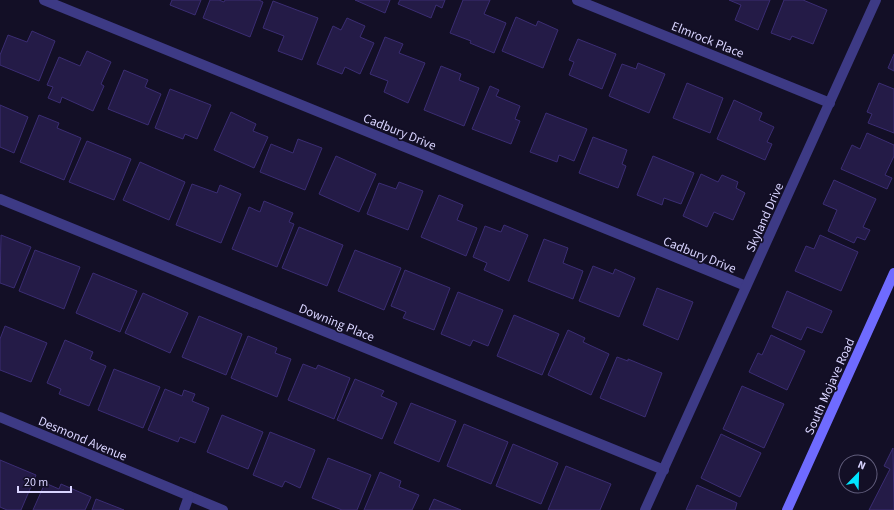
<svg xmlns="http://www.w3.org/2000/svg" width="894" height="510" font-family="'Source Sans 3',sans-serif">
  <rect width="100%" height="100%" fill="#130f26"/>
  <g fill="#241b47" stroke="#3b2d73">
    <path d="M172,0H201L195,15L170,5Z"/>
    <path d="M210,0H219L224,2L225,0H259L263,2L250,37L203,18Z"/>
    <path d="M355,0H390L385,13Z"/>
    <path d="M400,0H445L442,8L436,5L431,18L398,4Z"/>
    <path d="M463,0H490L484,14L506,23L494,53L470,43L471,41L450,33Z"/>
    <path d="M729,0H770L758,30L735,20L741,5Z"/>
    <path d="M784,0H803L827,10L813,44L792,36L790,40L771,33Z"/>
    <path d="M273,1L318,18L302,60L278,51L284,36L263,28Z"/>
    <path d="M516,17L536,26L538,21L558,30L543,68L502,51Z"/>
    <path d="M347,18L365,26L360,37L374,43L360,74L345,67L342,74L317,64L333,26L341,30Z"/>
    <path d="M32,31L55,41L39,81L0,65V55L8,35L27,42Z"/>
    <path d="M385,37L403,44L399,53L425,63L408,103L384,92L388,81L370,74Z"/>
    <path d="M578,39L616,54L602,89L569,75L574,62L569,60Z"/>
    <path d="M87,51L111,62L101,84L104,86L93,111L62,97L60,103L48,98L53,87L47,85L59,57L80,66Z"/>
    <path d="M894,54V71L888,68Z"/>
    <path d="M638,63L665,74L649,113L609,96L622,64L636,69Z"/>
    <path d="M441,66L461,74L459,80L479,88L464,126L424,110Z"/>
    <path d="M124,70L148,80L145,87L161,94L148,125L108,109Z"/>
    <path d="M687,83L723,98L710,133L673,118Z"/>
    <path d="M879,83L894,89V133L868,123L872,114L867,112Z"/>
    <path d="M490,86L499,90L496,96L520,106L515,119L520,121L511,144L472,129Z"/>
    <path d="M170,89L211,105L197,139L185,134L183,139L155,128Z"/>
    <path d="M734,100L762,113L759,120L774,127L767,142L772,144L765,160L717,139Z"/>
    <path d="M0,105L28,117L14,153L0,147Z"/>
    <path d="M231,112L256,124L253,131L268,137L254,168L214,150Z"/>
    <path d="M546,113L587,129L574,161L559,155L557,162L530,152Z"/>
    <path d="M39,115L59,123L57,128L81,138L64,180L20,162Z"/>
    <path d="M867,133L894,145V156L885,175L892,178L887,189L841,169L852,145L860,149Z"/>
    <path d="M593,137L627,150L622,164L626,166L618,188L579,173Z"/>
    <path d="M298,139L322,148L305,190L260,172L271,144L293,153Z"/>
    <path d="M87,141L131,159L114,200L69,182Z"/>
    <path d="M336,156L376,174L359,212L319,194Z"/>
    <path d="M653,156L694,173L681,204L664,198L662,205L637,195Z"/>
    <path d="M140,162L185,182L169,220L123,200Z"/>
    <path d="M701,174L718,182L722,175L738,182L736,188L745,193L733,220L714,212L707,227L683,216Z"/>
    <path d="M834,180L876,199L863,227L870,230L865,240L857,237L854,243L828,231L837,210L823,204Z"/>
    <path d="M399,182L423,191L408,230L367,214L379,183L396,189Z"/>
    <path d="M192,184L217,193L220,185L241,194L221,243L176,225Z"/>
    <path d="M439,195L463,205L457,220L477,228L466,256L421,237Z"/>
    <path d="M264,201L293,213L289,222L294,224L277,267L232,249L249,207L260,212Z"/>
    <path d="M504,225L528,235L509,281L484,270L487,263L473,257L485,226L501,232Z"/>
    <path d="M299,227L343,245L327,286L282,268Z"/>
    <path d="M1,235L31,247L14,288L0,283Z"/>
    <path d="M820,235L858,252L841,291L795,271L806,246L814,249Z"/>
    <path d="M544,239L568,248L563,263L583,271L573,299L528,281Z"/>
    <path d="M35,250L80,267L64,309L19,291Z"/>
    <path d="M355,250L401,268L384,310L338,291Z"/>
    <path d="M593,266L613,274L615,269L635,278L619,317L579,301Z"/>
    <path d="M405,270L450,288L434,330L403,318L406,312L391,306Z"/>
    <path d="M93,273L137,291L120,332L76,313Z"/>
    <path d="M657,288L693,302L678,340L643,325Z"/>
    <path d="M787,291L832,311L822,333L807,327L801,340L772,327Z"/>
    <path d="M458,292L503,310L488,346L473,340L470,346L441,334Z"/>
    <path d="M143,293L188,313L170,353L125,333Z"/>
    <path d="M514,315L559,334L542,375L497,356Z"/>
    <path d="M199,316L242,334L226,375L182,357Z"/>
    <path d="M5,326L47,343L31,382L0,370V339Z"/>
    <path d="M568,330L585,338L583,342L609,354L591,395L548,375Z"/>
    <path d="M771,335L805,351L787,390L749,372L758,353L762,355Z"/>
    <path d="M248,336L277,348L275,353L291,359L277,397L231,378Z"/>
    <path d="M65,340L93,352L90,359L106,366L89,406L59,394L61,389L47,383Z"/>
    <path d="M617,357L628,361V359L662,373L645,417L600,398Z"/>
    <path d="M303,364L316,369L318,365L350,378L334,419L288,400Z"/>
    <path d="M114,369L160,387L143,428L98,410Z"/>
    <path d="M355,379L384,391L381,396L397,403L382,439L337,420Z"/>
    <path d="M742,386L784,404L764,448L723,429Z"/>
    <path d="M165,389L182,396L184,390L195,394L192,401L209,408L195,443L180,437L178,442L148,430Z"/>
    <path d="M411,403L456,421L439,462L394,443Z"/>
    <path d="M222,415L263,432L248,469L207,452Z"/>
    <path d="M464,424L508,442L491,484L447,466Z"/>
    <path d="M270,432L315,450L300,488L285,481L282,487L253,475Z"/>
    <path d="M721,434L761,453L740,497L701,478Z"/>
    <path d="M513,444L558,463L541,504L496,486Z"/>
    <path d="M893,448L894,510H869L890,469L884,466Z"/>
    <path d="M328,458L371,475L357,510H342L312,498Z"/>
    <path d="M0,460L36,475L21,510H7L0,507Z"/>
    <path d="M566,466L611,484L600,510H548Z"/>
    <path d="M380,472L401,481L399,487L419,495L412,510H364Z"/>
    <path d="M45,483L59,489L61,484L91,497L85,510H33Z"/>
    <path d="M697,485L737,503L735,510H686Z"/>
    <path d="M96,499L124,510H92Z"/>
    <path d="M434,499L461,510H429Z"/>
  </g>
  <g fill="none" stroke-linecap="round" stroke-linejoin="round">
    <g stroke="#3d3a85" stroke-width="10">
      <path d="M44,0L746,286"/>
      <path d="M577,0L830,103"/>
      <path d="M0,199L664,470"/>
      <path d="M0,417L223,510"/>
      <path d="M184,510L189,496"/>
      <path d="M645,510L876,0"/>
    </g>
    <path stroke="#6f6bff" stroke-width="10" d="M787,510L894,273"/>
  </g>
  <g text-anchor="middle" stroke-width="3.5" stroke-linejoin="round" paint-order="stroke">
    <g font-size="13" fill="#d9d4ff" stroke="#130f26">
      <text transform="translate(708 39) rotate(22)" y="5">Elmrock Place</text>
      <text transform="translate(400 131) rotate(22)" y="5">Cadbury Drive</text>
      <text transform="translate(764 217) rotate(-66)" y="5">Skyland Drive</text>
      <text transform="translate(700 254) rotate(22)" y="5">Cadbury Drive</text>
      <text transform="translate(337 322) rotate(22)" y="5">Downing Place</text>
      <text transform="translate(829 386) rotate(-66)" y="5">South Mojave Road</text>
      <text transform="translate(83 438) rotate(23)" y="5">Desmond Avenue</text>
    </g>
  </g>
  <g transform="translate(858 474) rotate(23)"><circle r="19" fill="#130f26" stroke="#625e7d"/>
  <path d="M0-3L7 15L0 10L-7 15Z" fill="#00e5ff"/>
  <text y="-6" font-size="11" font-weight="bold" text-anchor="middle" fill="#d9d4ff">N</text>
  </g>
  <path d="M18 486v6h53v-6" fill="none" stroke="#d9d4ff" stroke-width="2"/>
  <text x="24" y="486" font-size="12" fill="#d9d4ff" stroke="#130f26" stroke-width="3" paint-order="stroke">20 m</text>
</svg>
